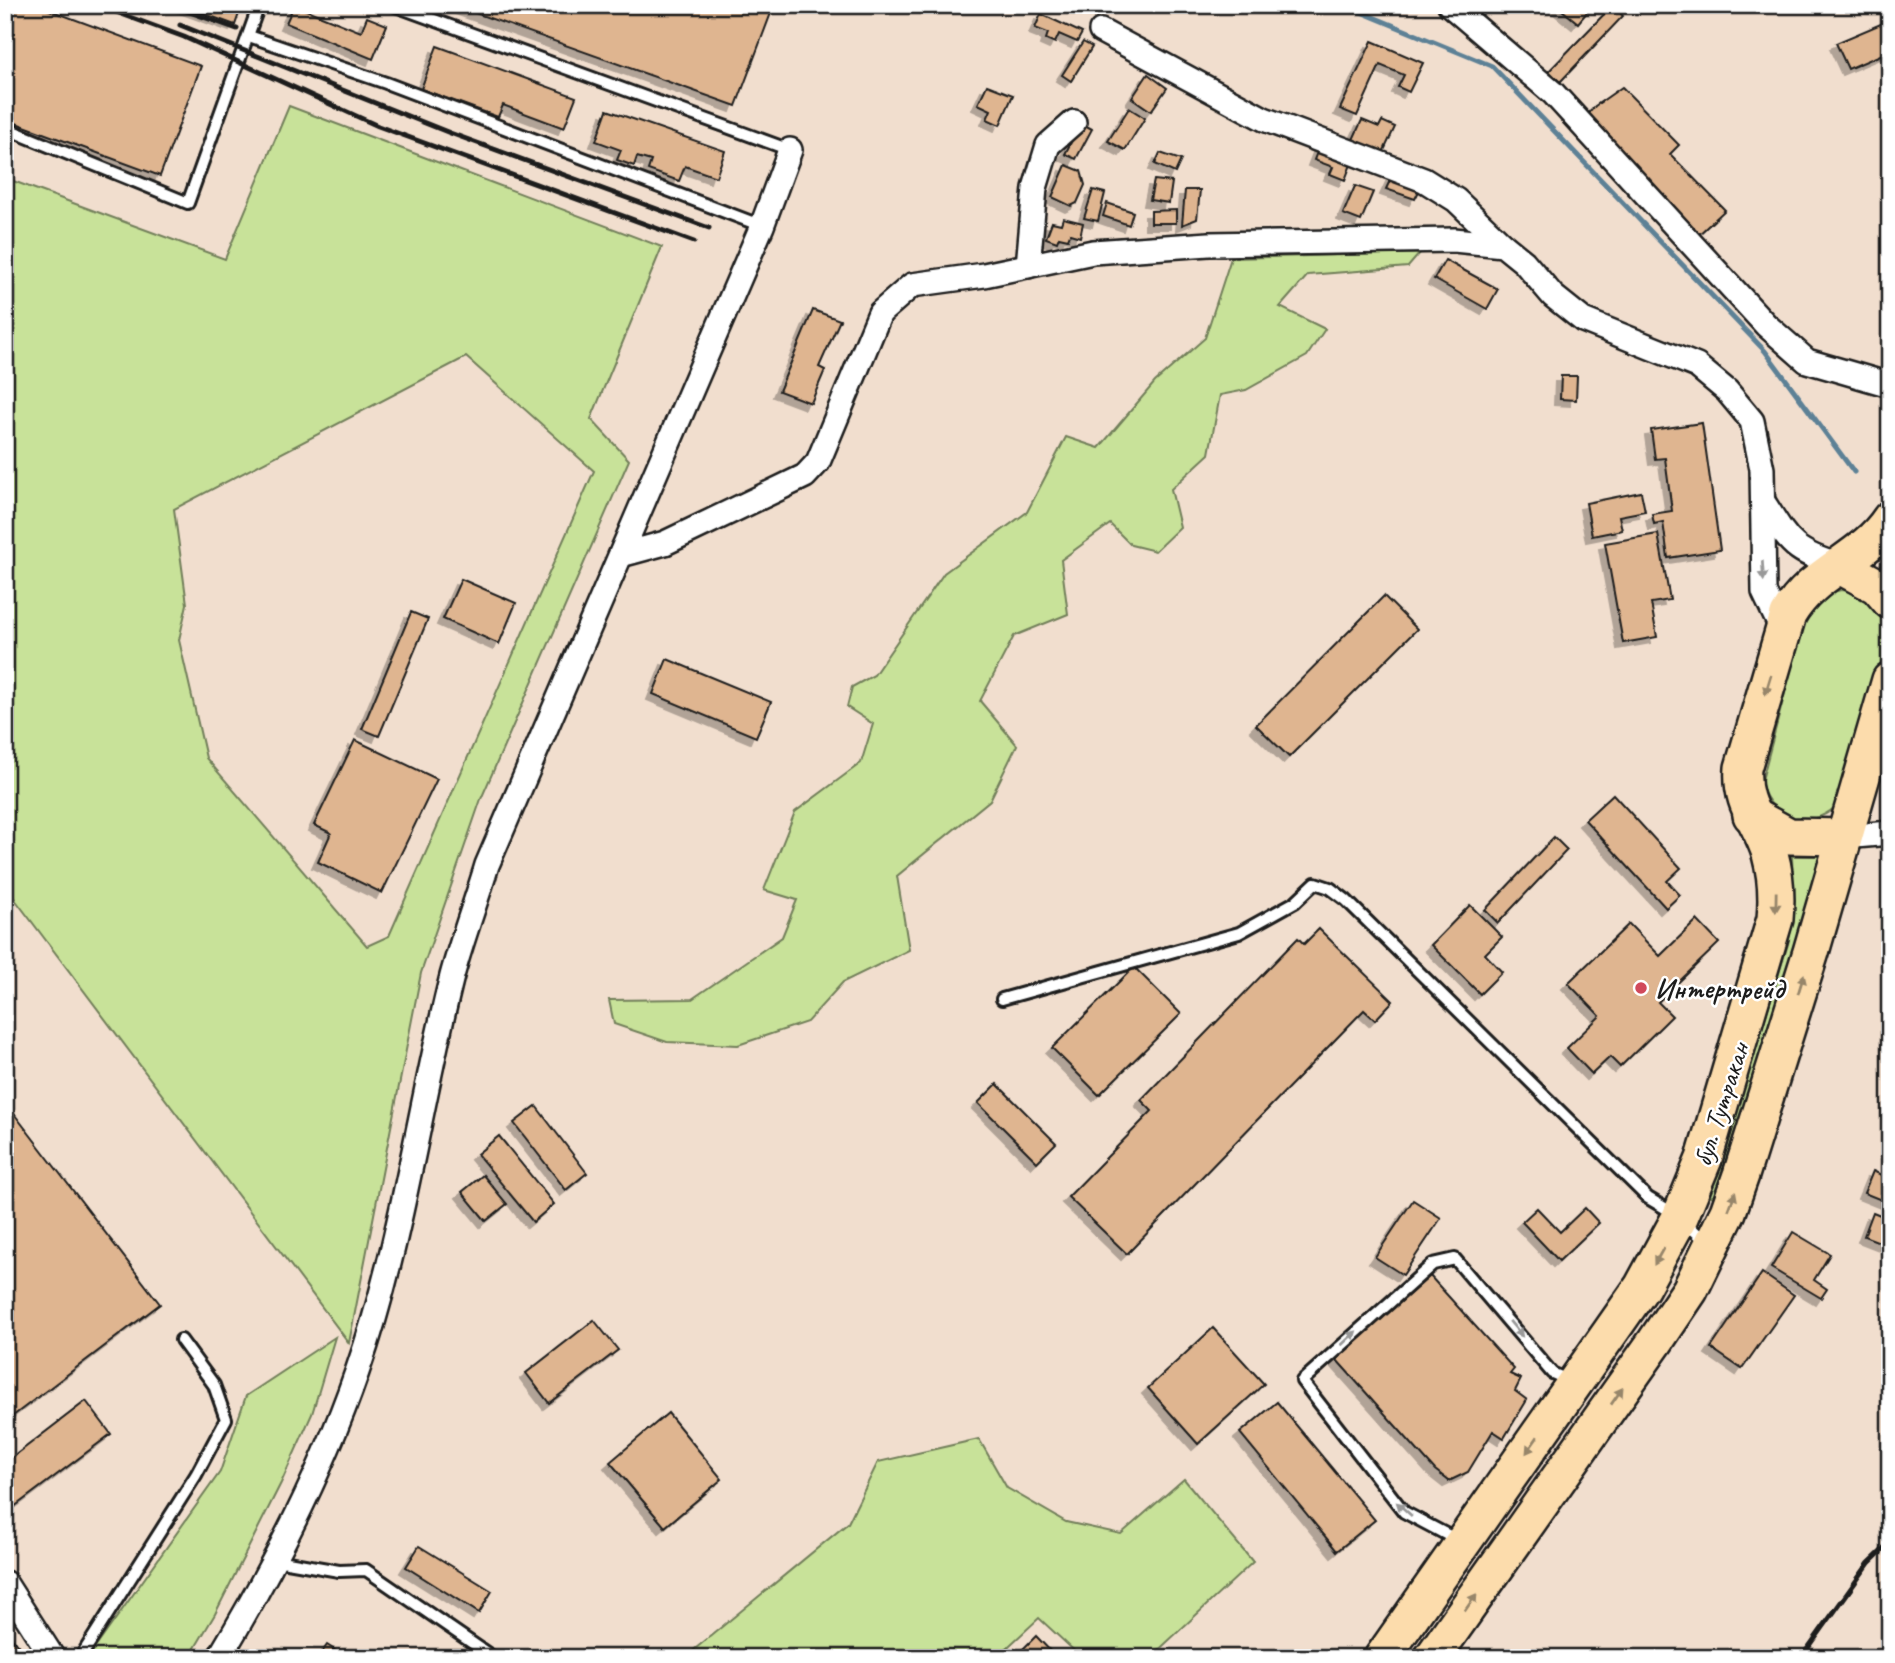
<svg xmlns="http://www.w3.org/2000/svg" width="1895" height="1663" font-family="Caveat,sans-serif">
  <defs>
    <filter id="shadow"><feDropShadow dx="-6" dy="6" stdDeviation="0" flood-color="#0004"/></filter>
  </defs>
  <rect width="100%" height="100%" fill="#f9f0e9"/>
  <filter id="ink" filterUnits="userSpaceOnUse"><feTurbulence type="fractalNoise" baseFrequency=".0143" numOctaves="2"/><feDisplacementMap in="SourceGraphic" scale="14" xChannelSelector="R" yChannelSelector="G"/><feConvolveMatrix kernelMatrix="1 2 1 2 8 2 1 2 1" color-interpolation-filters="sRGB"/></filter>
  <g filter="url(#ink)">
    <rect fill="#f1dece" x="5" y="5" width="1885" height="1653"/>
    <g fill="#c8e299" stroke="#727f5a" stroke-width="2" fill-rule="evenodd">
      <path d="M289,106L662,247L591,419L629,460L481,799L421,973L349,1343L5,886V178L225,259ZM466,357L594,471L389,936L367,946L206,758L179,640L187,604L174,509Z"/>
      <path d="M1420,253L1408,267L1308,275L1280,307L1325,329L1307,356L1246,390L1220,395L1209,454L1171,489L1180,527L1155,551L1131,545L1110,524L1061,560L1068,614L1014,636L980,701L1017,745L990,800L897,876L909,950L843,982L807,1022L738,1045L667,1042L614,1024L609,1000L692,999L782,937L797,900L764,890L795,812L861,763L873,724L847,707L852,687L874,675L944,573L1027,512L1066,437L1099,448L1155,382L1205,338L1231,258Z"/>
      <path d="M1841,590C1872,592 1892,616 1887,647L1841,801C1815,832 1772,823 1761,784L1805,617L1829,593Z"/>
      <path d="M1792,856H1821L1734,1165L1715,1197L1710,1196L1788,944L1794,914Z"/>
      <path d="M335,1337L312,1414L281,1483L215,1614L189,1658H88L220,1472L246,1396Z"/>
      <path d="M979,1439L1007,1488L1066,1522L1121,1534L1184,1479L1253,1562L1150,1658H1082L1039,1618L996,1658H684L848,1523L878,1462Z"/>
    </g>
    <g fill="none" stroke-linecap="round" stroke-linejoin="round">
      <path stroke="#5d8196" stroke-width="5" d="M1344,5L1492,66L1765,351L1854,472"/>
    </g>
    <g fill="#dfb590" stroke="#1c1c1c" stroke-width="2" filter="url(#shadow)">
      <path d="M5,5H36L201,66L160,176L5,119Z"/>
      <path d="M180,5H242L235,25Z"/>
      <path d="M294,5L361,32L367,17L387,25L373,59L286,23Z"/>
      <path d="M453,5H774L736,106Z"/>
      <path d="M1556,5H1593L1578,23Z"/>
      <path d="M1613,5L1623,16L1560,82L1549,71Z"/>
      <path d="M1041,14L1082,33L1077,42L1059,34L1055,43L1046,39L1048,33L1035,28Z"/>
      <path d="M1883,23L1890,39V51L1848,69L1836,43Z"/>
      <path d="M1372,41L1423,63L1409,92L1398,87L1404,75L1380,65L1357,116L1340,109Z"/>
      <path d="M1083,42L1092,47L1071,81L1062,75Z"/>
      <path d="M437,46L576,97L564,128L503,105L498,117L421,89Z"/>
      <path d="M1148,74L1167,88L1151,111L1132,98Z"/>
      <path d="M987,85L1013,95L1000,125L987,119L991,110L978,104Z"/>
      <path d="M1622,87L1679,145L1670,154L1725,210L1696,237L1583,120L1595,106Z"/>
      <path d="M1129,108L1145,118L1125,150L1108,141Z"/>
      <path d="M607,110L725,151L716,177L685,166L679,181L648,170L651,161L637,157L634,166L617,160L621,150L596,141Z"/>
      <path d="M1362,120L1379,127L1382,121L1395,127L1381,157L1351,144Z"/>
      <path d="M1081,123L1092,129L1076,159L1065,154Z"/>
      <path d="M1319,147L1353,159L1345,180L1330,174L1333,167L1314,160Z"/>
      <path d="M1160,153L1181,160L1175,173L1155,164Z"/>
      <path d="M1066,165L1081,171L1085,185L1077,203L1071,206L1052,197Z"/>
      <path d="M1392,176L1421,187L1415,199L1386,189Z"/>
      <path d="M1154,180L1172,182L1169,203L1150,200Z"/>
      <path d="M1355,186L1373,192L1361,221L1343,214Z"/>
      <path d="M1093,190L1105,193L1098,221L1084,218Z"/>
      <path d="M1185,190H1200L1197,219L1182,225Z"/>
      <path d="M1107,203L1133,212L1129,225L1103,216Z"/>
      <path d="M1176,210V223H1151V211Z"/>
      <path d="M1063,218L1083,223L1080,237L1070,234L1068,239L1059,237L1057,242L1046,238L1052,222L1061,224Z"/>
      <path d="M1445,260L1498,289L1487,309L1434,279Z"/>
      <path d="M813,310L840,320L819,367L825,370L811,403L779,391Z"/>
      <path d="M1561,376H1577L1576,400L1560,399Z"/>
      <path d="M1702,423L1720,550L1668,558L1663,522L1654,524L1652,514L1672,511L1665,458L1655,459L1651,430Z"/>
      <path d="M1641,492L1645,511L1619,516L1622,530L1592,536L1586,503Z"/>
      <path d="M1658,534L1670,600L1651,603L1657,637L1623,643L1605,543Z"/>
      <path d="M461,579L516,603L499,644L443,619Z"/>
      <path d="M1384,596L1417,629L1289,757L1256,725Z"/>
      <path d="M411,612L428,619L379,736L362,729Z"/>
      <path d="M667,659L771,702L756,737L653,694Z"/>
      <path d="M355,740L437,779L382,893L318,862L331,833L314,825Z"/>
      <path d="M1613,794L1681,868L1667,881L1680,895L1666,908L1585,820Z"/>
      <path d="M1554,837L1567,850L1498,923L1485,910Z"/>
      <path d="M1470,905L1502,937L1485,954L1502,972L1480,994L1431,945Z"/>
      <path d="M1697,920L1719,943L1658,1002L1672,1016L1620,1067L1610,1057L1592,1074L1567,1048L1600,1016L1568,983L1629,924L1660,956Z"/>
      <path d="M1319,929L1393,1001L1375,1020L1364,1010L1127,1254L1068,1197L1152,1111L1141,1100L1298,938L1304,944Z"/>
      <path d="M1134,967L1181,1014L1099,1095L1052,1048Z"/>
      <path d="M997,1084L1056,1143L1037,1162L978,1103Z"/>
      <path d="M5,1102L160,1304L5,1422Z"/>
      <path d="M536,1106L587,1173L566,1190L514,1123Z"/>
      <path d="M499,1136L554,1204L533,1222L477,1154Z"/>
      <path d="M1873,1171L1890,1179V1208L1889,1203L1864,1193Z"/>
      <path d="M483,1175L507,1204L486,1221L462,1192Z"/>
      <path d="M1413,1200L1441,1218L1403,1275L1375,1257Z"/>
      <path d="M1537,1208L1560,1232L1585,1208L1599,1223L1559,1261L1522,1222Z"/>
      <path d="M1873,1212L1890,1219V1246L1864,1236Z"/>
      <path d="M1793,1232L1830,1254L1814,1280L1827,1289L1821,1298L1771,1268Z"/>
      <path d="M1762,1273L1794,1295L1742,1369L1711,1348Z"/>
      <path d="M1430,1276L1514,1369L1510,1374L1521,1379L1515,1391L1527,1400L1504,1438L1493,1431L1468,1472L1449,1481L1435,1470L1336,1359Z"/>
      <path d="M594,1320L618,1350L549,1403L526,1373Z"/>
      <path d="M1213,1328L1264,1384L1198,1444L1148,1388Z"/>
      <path d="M86,1401L111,1434L6,1513L5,1463Z"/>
      <path d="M1277,1402L1375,1520L1337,1551L1240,1433Z"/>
      <path d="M668,1413L722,1479L665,1527L610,1462Z"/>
      <path d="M419,1546L492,1591L479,1613L406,1567Z"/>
      <path d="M5,1629L18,1645L5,1655Z"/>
      <path d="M1036,1636L1057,1658H1014Z"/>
      <path d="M327,1645L347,1658H318Z"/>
    </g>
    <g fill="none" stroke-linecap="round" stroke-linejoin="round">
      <defs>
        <g id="service">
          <path d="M393,5L790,150"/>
          <path d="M249,36L386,83L762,226"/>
          <path d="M5,128L188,203L259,5"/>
          <path d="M1002,999L1239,933L1295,902L1315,883L1330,888L1346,900L1648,1198L1680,1217L1707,1243"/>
          <path d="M1457,1540L1404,1512L1302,1381L1433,1264L1455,1259L1552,1373L1570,1381"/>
          <path d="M276,1560L339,1571L366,1570L494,1658"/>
          <path d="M80,1658L196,1475L226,1419L214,1385L181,1340"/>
        </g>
        <g id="minor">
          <path d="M1450,5L1553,93L1766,325L1807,361L1890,385"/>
          <path d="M1101,31L1264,119L1424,180L1456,200L1503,245"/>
          <path d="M1028,266L1035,188L1048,145L1074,122"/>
          <path d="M1764,503C1789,543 1793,552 1840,566"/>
          <path d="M621,555L665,543L805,476L818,462L880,313L912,285L984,275L1093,252L1209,244L1454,240L1503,245L1524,262L1553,296L1583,320L1697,366L1727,391L1752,421L1762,469L1764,592L1784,634"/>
          <path d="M1844,837L1890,833"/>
          <path d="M5,1583L53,1658"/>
          <path d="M219,1658C274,1566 322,1473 357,1372C402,1244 419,1107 452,976C462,939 476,902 487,865L762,226L790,150"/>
        </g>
        <g id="primary">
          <path d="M1840,566L1877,586L1890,601"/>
          <path d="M1751,815L1789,836L1844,837"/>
          <path d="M1382,1658L1642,1287L1680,1217L1704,1159L1775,919C1777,898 1776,876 1770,854C1760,821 1740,806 1743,768L1788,615C1812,572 1863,560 1890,519"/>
          <path d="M1432,1658L1655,1342L1690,1290L1728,1212L1741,1175L1811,952L1890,680"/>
        </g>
      </defs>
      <use href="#service" stroke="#1c1c1c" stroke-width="16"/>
      <use href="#minor" stroke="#1c1c1c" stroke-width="28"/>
      <use href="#primary" stroke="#1c1c1c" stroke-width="40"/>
      <use href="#service" stroke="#fff" stroke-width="10"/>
      <use href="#minor" stroke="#fff" stroke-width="23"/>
      <use href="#primary" stroke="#fcdcac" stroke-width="35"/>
      <g stroke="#1c1c1c" stroke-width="5">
        <path d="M97,5L184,37L378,126L694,242"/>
        <path d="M170,5L237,29"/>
        <path d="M180,25L450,133L709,228"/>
        <path d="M1801,1658L1869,1563L1890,1543"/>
      </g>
    </g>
    <defs><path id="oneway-solid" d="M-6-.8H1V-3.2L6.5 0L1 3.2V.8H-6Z" transform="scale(1.75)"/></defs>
    <g fill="#999">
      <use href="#oneway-solid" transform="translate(1763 571) rotate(86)"/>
      <use href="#oneway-solid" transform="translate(1516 1329) rotate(50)"/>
      <use href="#oneway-solid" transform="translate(1349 1338) rotate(-43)"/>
      <use href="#oneway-solid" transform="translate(1404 1509) rotate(-138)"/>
    </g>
    <g fill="#97866b">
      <use href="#oneway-solid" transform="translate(1768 685) rotate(107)"/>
      <use href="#oneway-solid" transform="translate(1776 902) rotate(91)"/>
      <use href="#oneway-solid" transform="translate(1801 984) rotate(-73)"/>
      <use href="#oneway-solid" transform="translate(1732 1201) rotate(-70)"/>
      <use href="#oneway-solid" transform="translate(1659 1256) rotate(119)"/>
      <use href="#oneway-solid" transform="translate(1617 1396) rotate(-55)"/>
      <use href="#oneway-solid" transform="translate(1532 1445) rotate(125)"/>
      <use href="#oneway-solid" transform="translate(1471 1602) rotate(-55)"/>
    </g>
  </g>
  <circle fill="#d1495b" stroke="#fff" stroke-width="2.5" cx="1641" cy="988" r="7"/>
  <g text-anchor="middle" stroke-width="5" stroke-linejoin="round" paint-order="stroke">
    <g font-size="28" font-weight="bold" fill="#1c1c1c" stroke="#fff" text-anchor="start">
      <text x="1655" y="998">Интертрейд</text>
    </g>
    <g font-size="28" fill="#1c1c1c" stroke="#fff">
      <text transform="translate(1720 1104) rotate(-72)" y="10">бул. Тутракан</text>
    </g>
  </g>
  <rect width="1895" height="1663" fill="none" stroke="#fff" stroke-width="28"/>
  <rect x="14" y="14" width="1867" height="1635" fill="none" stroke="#1c1c1c" stroke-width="2.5" filter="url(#ink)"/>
</svg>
